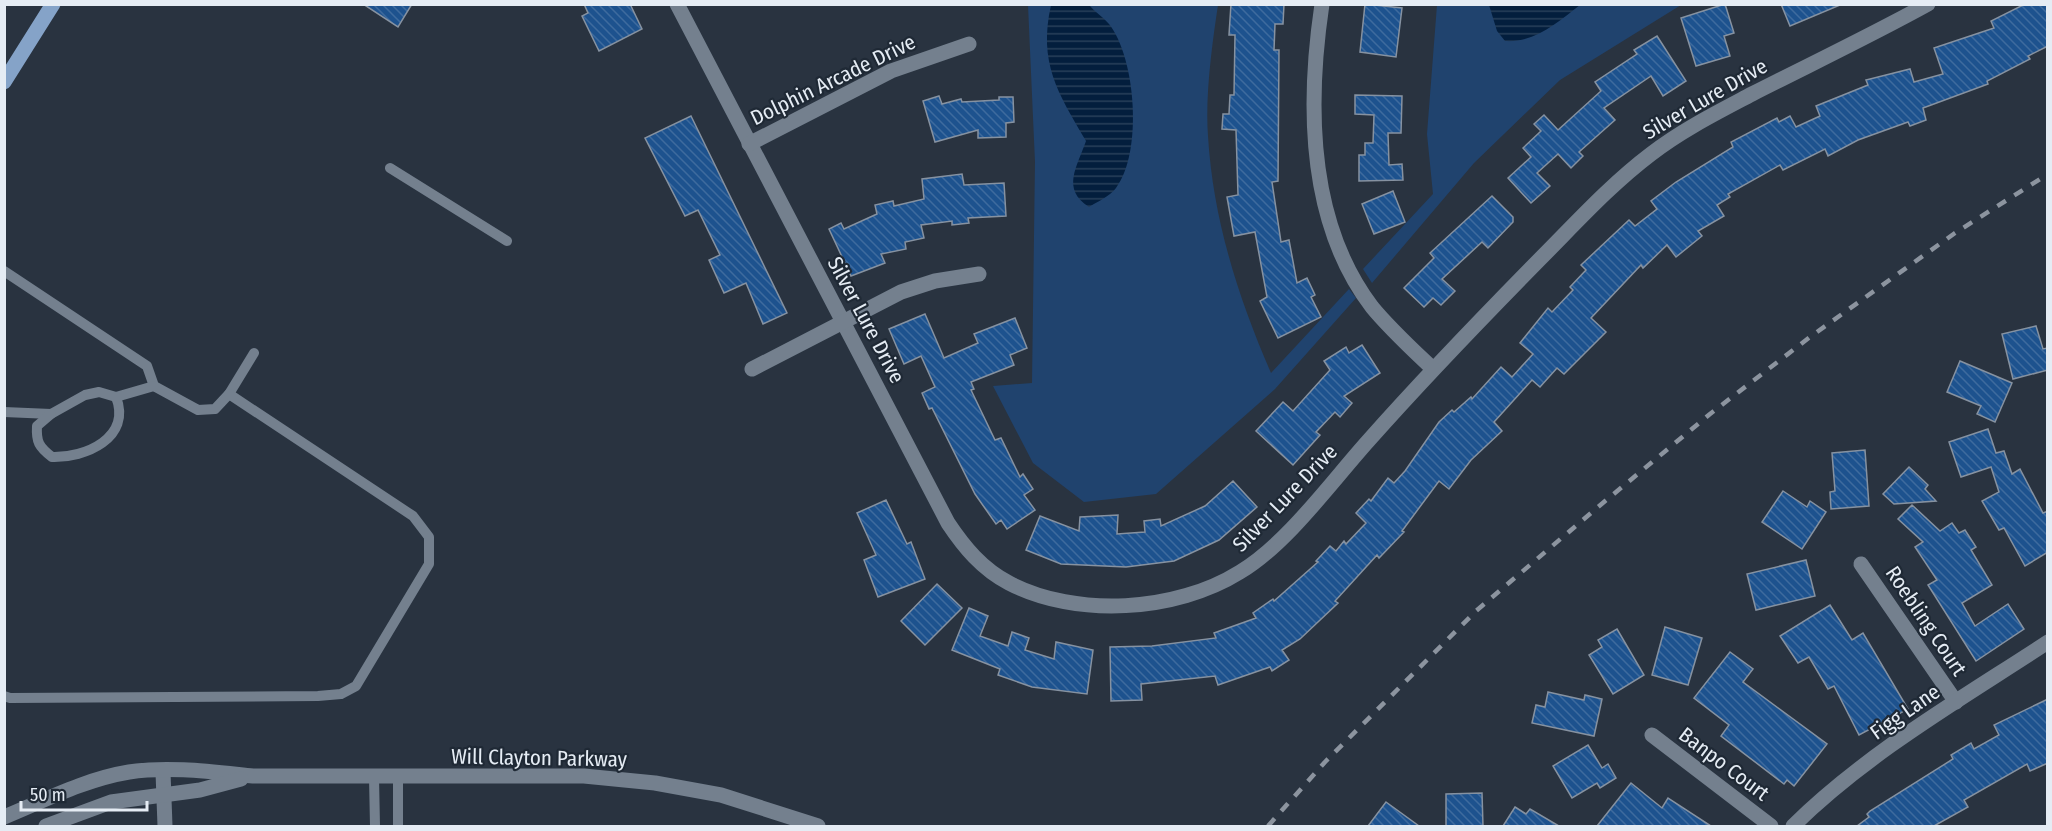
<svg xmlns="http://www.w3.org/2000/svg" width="2052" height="831" font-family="'Fira Sans Condensed',sans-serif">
  <defs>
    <pattern id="water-rules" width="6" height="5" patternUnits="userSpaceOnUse" patternTransform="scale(1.5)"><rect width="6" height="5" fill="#031e3d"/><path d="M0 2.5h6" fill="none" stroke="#283f5a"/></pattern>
    <pattern id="building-back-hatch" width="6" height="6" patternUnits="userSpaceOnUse" patternTransform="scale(1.5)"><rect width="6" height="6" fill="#1d528e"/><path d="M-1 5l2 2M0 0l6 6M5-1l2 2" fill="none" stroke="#3e6b9e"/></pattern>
  </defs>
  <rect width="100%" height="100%" fill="#293340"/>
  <g fill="#20436e">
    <path d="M1028,5H1218C1212,44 1205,97 1208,136C1213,219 1238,297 1271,373L1349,289L1356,298L1275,389L1156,494L1084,502L1033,463L993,386L1032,383L1035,162Z"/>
    <path d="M1437,5H1681L1560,80L1474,163L1372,283L1363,269L1433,194L1427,134Z"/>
  </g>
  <g fill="url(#water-rules)">
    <path d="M1051,5H1089C1095,12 1103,17 1109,24C1136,58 1143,153 1116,188C1110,196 1097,202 1089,207C1061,189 1077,167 1086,141C1058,93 1038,63 1051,5Z"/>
    <path d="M1489,5V4L1580,5C1558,22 1535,43 1505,41L1497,31Z"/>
  </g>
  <g fill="url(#building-back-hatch)" stroke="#8692a1" stroke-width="1.5">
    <path d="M363,4H412L398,27Z"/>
    <path d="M584,4H630L642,29L599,51L582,16L588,13Z"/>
    <path d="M1231,4H1284L1283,24H1275L1274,50H1279L1278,181L1272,182L1281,242L1289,240L1297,283L1307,278L1315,295L1311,297L1321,317L1278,338L1260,301L1267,297L1255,232L1234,236L1227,197L1238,195L1236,130L1222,129L1223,114H1229L1230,95H1234L1235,35H1229Z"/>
    <path d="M1365,4L1402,8L1396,57L1360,52Z"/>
    <path d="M1725,4L1734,33L1724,36L1730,56L1696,66L1681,18Z"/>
    <path d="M1781,4H1840V5L1790,26Z"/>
    <path d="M2023,5H2048V46L2028,56L2030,59L1987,81L1988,84L1923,108L1926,120L1910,126L1908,122L1858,140L1828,156L1825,149L1783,170L1780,165L1728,194L1730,197L1717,205L1724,216L1698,231L1702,236L1676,257L1667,245L1643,268L1641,265L1591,318L1606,332L1564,374L1557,368L1540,387L1532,380L1494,422L1502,431L1471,460L1449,489L1439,481L1402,531L1404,532L1379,558L1377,555L1335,601L1338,603L1300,639L1282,650L1289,660L1272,671L1270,667L1218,685L1215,676L1141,684L1142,700L1111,701L1110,647L1152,646L1216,638L1214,633L1256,618L1253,613L1273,599L1274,601L1318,562L1316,561L1330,546L1336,551L1344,541L1346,544L1366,523L1356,513L1369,499L1371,501L1388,478L1394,483L1405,471L1439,422L1452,410L1454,412L1471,397L1472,399L1501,367L1512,377L1533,354L1520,343L1548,308L1552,312L1573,290L1570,287L1586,270L1581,265L1629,220L1635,226L1657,209L1651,201L1676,182L1733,147L1731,142L1777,118L1779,122L1790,116L1796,127L1820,116L1816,106L1868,85L1866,80L1910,69L1914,82L1943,74L1934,48L1994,28L1991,21Z"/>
    <path d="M1657,36L1686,81L1663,96L1651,76L1604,108L1615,120L1579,152L1583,156L1571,168L1558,154L1537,173L1550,186L1531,203L1508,178L1531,157L1523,148L1541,131L1534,124L1544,115L1558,130L1601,91L1595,82L1637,54L1634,50Z"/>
    <path d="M1355,95L1402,96L1401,133H1388L1389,165L1402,164L1403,180L1359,181V155H1365V143H1373L1374,115L1355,114Z"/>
    <path d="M939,96L942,104L961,99L962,102L999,100V97H1013L1014,122L1006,123V137L978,138V130L935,142L923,101Z"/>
    <path d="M691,116L787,313L763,324L746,283L724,293L709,260L720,255L698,210L685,216L645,138Z"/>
    <path d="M962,174L964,185L1004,183L1006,216L968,218L969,223L952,225V221L921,225L924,238L905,242L906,249L881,254L885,263L851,276L829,229L841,223L844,229L877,214L875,205L893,201L894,206L924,199L922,179Z"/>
    <path d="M1393,191L1405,222L1374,234L1362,204Z"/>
    <path d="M1492,196L1513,217V222L1488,248L1482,242L1442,279L1455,291L1441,305L1433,298L1424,307L1404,288L1434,258L1430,253Z"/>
    <path d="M925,314L944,358L978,343L974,334L1015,318L1027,348L1010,355L1014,365L971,382L974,389L971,390L995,440L1001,438L1020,477L1023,474L1033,489L1024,495L1035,510L1007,529L1001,520L996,524L975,494L932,408L929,409L922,393L935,387L921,356L904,364L889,329Z"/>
    <path d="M2036,326L2043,349L2048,348V370L2013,379L2002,334Z"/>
    <path d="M1362,345L1380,373L1344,396L1352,403L1340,417L1335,412L1316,432L1320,435L1293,465L1256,431L1283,402L1293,411L1330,370L1324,361L1346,347L1349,353Z"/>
    <path d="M1960,361L2012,383L1995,422L1977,414L1981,406L1947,392Z"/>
    <path d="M1988,429L1996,453L2004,451L2012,474L2020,469L2043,513L2048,511V552L2025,566L2004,528L1999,530L1982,501L1999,492L1991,467L1961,477L1949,442Z"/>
    <path d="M1865,450L1869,506L1831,509L1830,492L1835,491L1832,453Z"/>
    <path d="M1909,467L1928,485L1925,489L1936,501L1894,504L1883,494Z"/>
    <path d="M1233,481L1257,507L1219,540L1174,561L1126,567L1061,564L1026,550L1040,516L1079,531L1080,517L1118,515L1117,534L1145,532L1144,521L1160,519L1161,526L1205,506Z"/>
    <path d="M1783,491L1807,507L1810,501L1826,512L1802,549L1762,522Z"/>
    <path d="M886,500L907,544L911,542L925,579L878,597L864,560L876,555L857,513Z"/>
    <path d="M1912,505L1940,531L1952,523L1959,533L1965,530L1976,547L1971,550L1992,585L1962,603L1975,626L2008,604L2024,629L1976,661L1928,585L1937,580L1915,547L1923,542L1898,519Z"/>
    <path d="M1806,560L1815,596L1756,610L1747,574Z"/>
    <path d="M937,584L962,608L925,645L901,621Z"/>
    <path d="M1830,605L1852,640L1863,633L1908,709L1859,735L1834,686L1828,689L1809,657L1798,663L1780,636Z"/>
    <path d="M969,608L988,616L980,636L1008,646L1012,632L1029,638L1025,650L1054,659L1056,642L1093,650L1087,694L1032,687L998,675L1000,669L952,650Z"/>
    <path d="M1665,627L1702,638L1688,685L1652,675Z"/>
    <path d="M1617,629L1644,675L1613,694L1589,655L1602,647L1598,640Z"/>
    <path d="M1730,652L1753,669L1743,682L1827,744L1794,786L1787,780L1784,784L1721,736L1729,725L1694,698Z"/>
    <path d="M1548,692L1584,700L1585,695L1602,699L1594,736L1532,723L1536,705L1545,707Z"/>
    <path d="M2048,699V763L2030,771L2027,764L1964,800L1968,807L1934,826H1857L1869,817L1867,814L1870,811L1953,759L1951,755L1971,743L1974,749L1999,735L1994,725Z"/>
    <path d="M1588,745L1602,768L1608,764L1616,778L1600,788L1597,783L1572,798L1553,766Z"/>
    <path d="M1631,783L1662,808L1668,798L1711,826H1597Z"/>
    <path d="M1482,793L1483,826H1446V794Z"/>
    <path d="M1386,802L1419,826H1368Z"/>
    <path d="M1515,807L1526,814L1530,809L1559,826H1503Z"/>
  </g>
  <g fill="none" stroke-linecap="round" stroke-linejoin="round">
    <g stroke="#74808e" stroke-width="10">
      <path d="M390,168L507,241"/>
      <path d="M4,271L147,366L154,386L198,410L215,409L229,394L254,353"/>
      <path d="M4,412L51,414L85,395L99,392L116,397L154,386"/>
      <path d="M51,414L37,426C36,442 39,447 52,457C85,458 132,438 116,397"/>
      <path d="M4,696L10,698L318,696L341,694L356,686L429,564V537L413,516L229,394"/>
      <path d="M374,777L375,826"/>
      <path d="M398,777V826"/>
    </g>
    <g stroke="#74808e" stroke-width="15">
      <path d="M677,4L948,523C964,547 982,569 1009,583C1076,618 1176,612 1240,572C1287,544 1332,481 1369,440C1424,378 1481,319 1539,260C1575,224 1610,185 1651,154C1682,130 1718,112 1752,94C1811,64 1870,36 1928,4"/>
      <path d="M1322,4C1307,105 1308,223 1372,307C1390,329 1412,349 1433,369"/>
      <path d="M749,144L891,71L969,44"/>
      <path d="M752,369L901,292L935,281L979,274"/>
      <path d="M1861,564L1956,702"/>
      <path d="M1652,735L1771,826"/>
      <path d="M163,772L165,826"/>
      <path d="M1793,826C1867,753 1961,699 2048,642"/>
    </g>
    <g stroke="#74808e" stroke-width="15">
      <path d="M4,817C45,800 86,779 129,772C169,766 213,772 253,776H584L655,783L721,795L818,826"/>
      <path d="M46,826L111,802L200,790L241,779"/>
    </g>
    <path stroke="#85a3c8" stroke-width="15" d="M4,82L53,4"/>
    <path stroke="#8c949f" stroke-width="4.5" stroke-dasharray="10 10" stroke-linecap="butt" d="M1268,826L1325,762L1476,611L1598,507L1710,414L1810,337L1955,233L2048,174"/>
  </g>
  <g text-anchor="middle" stroke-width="4.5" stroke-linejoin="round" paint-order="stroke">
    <g font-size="21" fill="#e5ecf4" stroke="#1f2935">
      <text transform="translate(833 80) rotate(-26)" y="7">Dolphin Arcade Drive</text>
      <text transform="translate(1705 99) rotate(-30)" y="7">Silver Lure Drive</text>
      <text transform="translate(866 320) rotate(62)" y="7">Silver Lure Drive</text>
      <text transform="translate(1285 498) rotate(-46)" y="7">Silver Lure Drive</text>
      <text transform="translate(1926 621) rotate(56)" y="7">Roebling Court</text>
      <text transform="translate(1905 712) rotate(-35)" y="7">Figg Lane</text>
      <text transform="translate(539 758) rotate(1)" y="7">Will Clayton Parkway</text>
      <text transform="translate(1724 764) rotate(37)" y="7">Banpo Court</text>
    </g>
  </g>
  <rect width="2052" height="831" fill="none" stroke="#e5ecf4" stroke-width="12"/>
  <path d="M21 801v9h126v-9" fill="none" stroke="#e5ecf4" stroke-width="3"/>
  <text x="30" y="801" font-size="18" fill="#e5ecf4" stroke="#1f2935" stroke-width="4.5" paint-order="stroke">50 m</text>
</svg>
